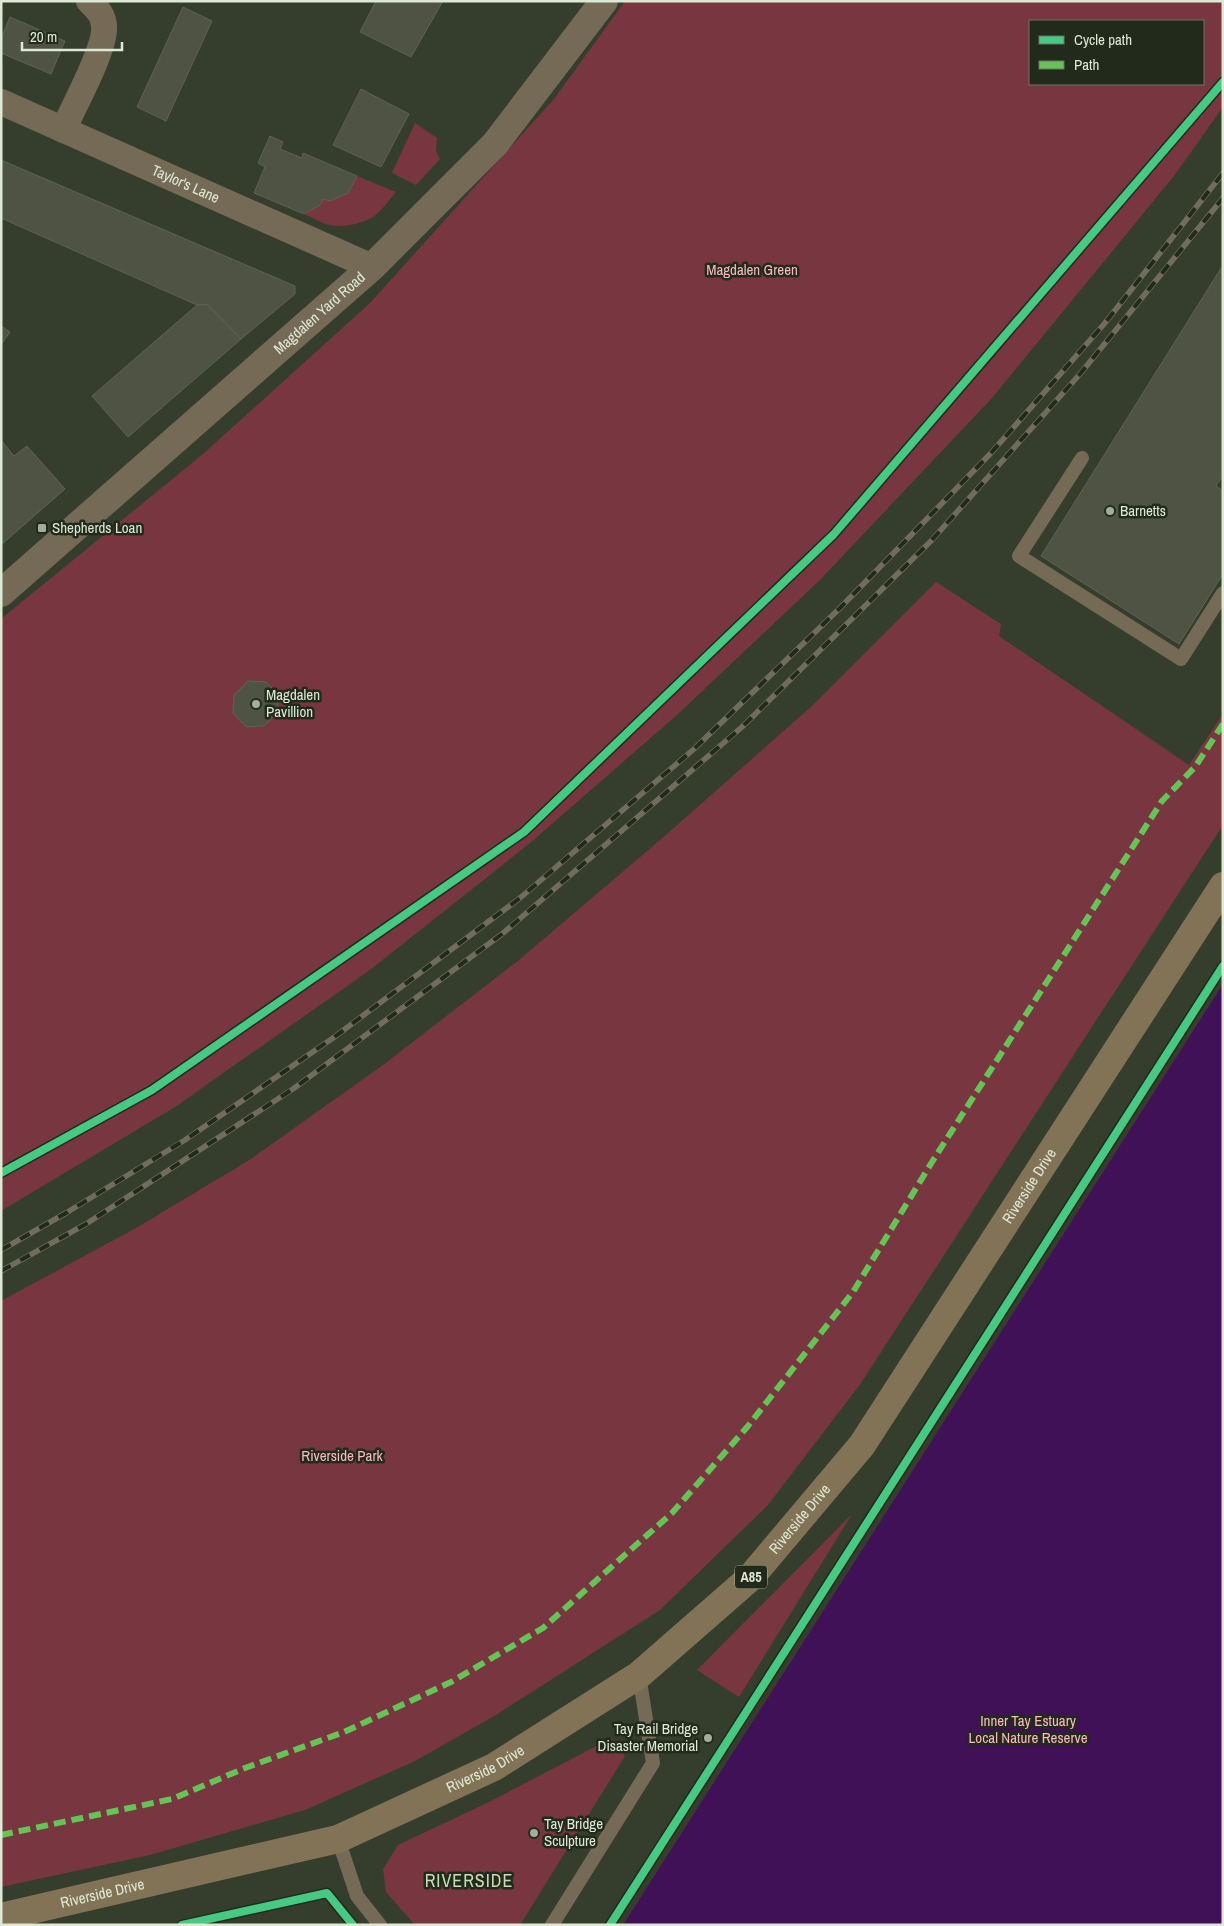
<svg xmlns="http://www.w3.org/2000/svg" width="1224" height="1926" font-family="'Archivo Narrow',sans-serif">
  <rect width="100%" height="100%" fill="#353e2d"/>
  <g fill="#783640" fill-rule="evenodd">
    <path d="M625,1H1223V107L1174,176L992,398L820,580L677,715L530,843L370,970L175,1107L1,1211V619L203,454L370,303L554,99ZM1030,21H1203V84H1030Z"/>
    <path d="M415,123L437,138L436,151L440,159L416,185L392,173Z"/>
    <path d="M357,176L396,192C390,199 384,207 378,213C366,224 341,229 325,224C318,221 311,217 304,214L320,205L323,199L330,201L348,193Z"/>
    <path d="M936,582L1001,624L999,636L1189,765L1223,714V825L861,1383L768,1505L660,1610L496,1715L415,1761L305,1810L150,1855L1,1887V1301L136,1228L251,1159L383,1065L519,960L659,841L812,706Z"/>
    <path d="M852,1514L739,1697L697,1670Z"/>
    <path d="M612,1738L625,1756L520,1925H415L386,1892L383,1869L398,1845L487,1803Z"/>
  </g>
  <path fill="#411158" d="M1223,984V1925H623Z"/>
  <g fill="#4e5344" stroke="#5e6253">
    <path d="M376,1H443L411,57L360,32Z"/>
    <path d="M183,7L212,21L166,121L137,107Z"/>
    <path d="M10,17L65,41L51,74L1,53V39Z"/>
    <path d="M361,89L409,114L381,167L333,145Z"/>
    <path d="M270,136L283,142L280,149L302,158L303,153L357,176L348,193L330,201L323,199L320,205L304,214L254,193L265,167L258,163Z"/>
    <path d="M1,160L295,286V294L241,339L208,305H197L1,218Z"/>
    <path d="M1223,265V475L1216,486L1223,491V574L1179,644L1041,556Z"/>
    <path d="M197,305H208L241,339L128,437L92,396Z"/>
    <path d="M1,326L10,332L1,345Z"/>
    <path d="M1,440L14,456L27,446L65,489L1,545Z"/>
    <path d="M248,681L266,682L279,695L277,713L264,726L246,727L233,713L234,695Z"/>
  </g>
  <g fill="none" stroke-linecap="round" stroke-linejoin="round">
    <g stroke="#756a55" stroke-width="14">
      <path d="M1082,458L1019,556L1181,659L1223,593"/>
      <path d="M338,1839L357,1896L380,1925"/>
      <path d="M552,1925L653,1763L639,1675"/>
    </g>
    <g stroke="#756a55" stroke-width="26">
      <path id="s1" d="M1,102L372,267"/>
      <path d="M63,130C73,108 106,48 104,27C104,15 97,9 89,1"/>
    </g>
    <path stroke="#756a55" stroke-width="28" id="s2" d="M1,593L372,267L495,144L604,1"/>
    <path stroke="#837356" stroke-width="28" id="s3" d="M1,1917L338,1839L494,1767L639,1675L750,1578L862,1445L1223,886"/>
    <defs>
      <g id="rail">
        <path d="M1,1250L66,1213L185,1140L333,1038L520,898L694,749L839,609L991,453L1105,323L1223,173"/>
        <path d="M1,1271L86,1224L293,1089L502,934L742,727L931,541L1080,374L1223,198"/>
      </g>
    </defs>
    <use href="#rail" stroke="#716c5b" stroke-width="5.5"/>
    <use href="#rail" stroke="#212a1b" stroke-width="4" stroke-dasharray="11" stroke-linecap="butt"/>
    <path stroke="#66c356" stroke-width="6" stroke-dasharray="12 6" stroke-linecap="butt" d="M1,1835L172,1799L245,1768L344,1732L451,1682L543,1628L599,1578L672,1513L748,1426L853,1292L932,1162L1162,801L1195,767L1223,724"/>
    <defs>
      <g id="cycleway">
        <path d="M1,1173L152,1090L524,832L834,534L1223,82"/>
        <path d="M182,1925L327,1893L353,1925"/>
        <path d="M610,1925L1223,966"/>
      </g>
    </defs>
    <use href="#cycleway" stroke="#212a1b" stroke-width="11"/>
    <use href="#cycleway" stroke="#46c982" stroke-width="8"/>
  </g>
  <g fill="#a2ad9a" stroke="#212a1b" stroke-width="2">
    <circle cx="1110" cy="511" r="5"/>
    <rect x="37" y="523" width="10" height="10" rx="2.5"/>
    <circle cx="256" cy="704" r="5"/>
    <circle cx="708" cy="1738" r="5"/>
    <circle cx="534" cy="1833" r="5"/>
  </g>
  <g text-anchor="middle" stroke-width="5" stroke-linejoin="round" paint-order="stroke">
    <rect fill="#212a1b" stroke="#a5b09d" stroke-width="1" x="735" y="1565.5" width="32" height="23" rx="4"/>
    <g font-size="14" font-weight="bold" fill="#dde9d5">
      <text x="751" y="1582">A85</text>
    </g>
    <g font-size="15" fill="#dde9d5" stroke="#212a1b">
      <text dy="5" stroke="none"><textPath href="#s1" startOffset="202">Taylor's Lane</textPath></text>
      <text dy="5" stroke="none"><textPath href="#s2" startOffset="424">Magdalen Yard Road</textPath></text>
      <text dy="5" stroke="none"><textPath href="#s3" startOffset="1319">Riverside Drive</textPath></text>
      <text dy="5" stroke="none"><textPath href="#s3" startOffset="914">Riverside Drive</textPath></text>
      <text dy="5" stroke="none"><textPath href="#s3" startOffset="509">Riverside Drive</textPath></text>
      <text dy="5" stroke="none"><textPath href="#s3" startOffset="104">Riverside Drive</textPath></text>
    </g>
    <g font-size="15" fill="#fbb8bf" stroke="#212a1b">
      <text x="752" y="275">Magdalen Green</text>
      <text x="342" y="1461">Riverside Park</text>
      <text x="1028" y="1726">Inner Tay Estuary<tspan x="1028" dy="17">Local Nature Reserve</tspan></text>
    </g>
    <g font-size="15" fill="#dde9d5" stroke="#212a1b" text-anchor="start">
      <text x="1120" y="516">Barnetts</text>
      <text x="52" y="533">Shepherds Loan</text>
      <text x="266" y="700">Magdalen<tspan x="266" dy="17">Pavillion</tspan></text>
      <text x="698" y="1734" text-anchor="end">Tay Rail Bridge<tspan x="698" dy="17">Disaster Memorial</tspan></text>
      <text x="544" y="1829">Tay Bridge<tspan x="544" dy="17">Sculpture</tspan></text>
    </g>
    <g font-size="18" letter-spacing="1" fill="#c7ddb6" stroke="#212a1b">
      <text x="469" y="1887">RIVERSIDE</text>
    </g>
  </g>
  <rect width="1224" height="1926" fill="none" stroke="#dde9d5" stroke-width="5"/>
  <rect x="1029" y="20" width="175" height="65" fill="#212a1b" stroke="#6c7665"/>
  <rect x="1039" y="36" width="25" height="8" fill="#46c982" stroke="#6c7665"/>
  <text x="1074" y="45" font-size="15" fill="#dde9d5">Cycle path</text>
  <rect x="1039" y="61" width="25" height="8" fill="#66c356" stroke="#6c7665"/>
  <text x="1074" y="70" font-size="15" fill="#dde9d5">Path</text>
  <path d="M22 42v8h100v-8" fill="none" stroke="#dde9d5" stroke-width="2.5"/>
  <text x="30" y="42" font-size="15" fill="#dde9d5" stroke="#212a1b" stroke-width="4" paint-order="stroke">20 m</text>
</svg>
